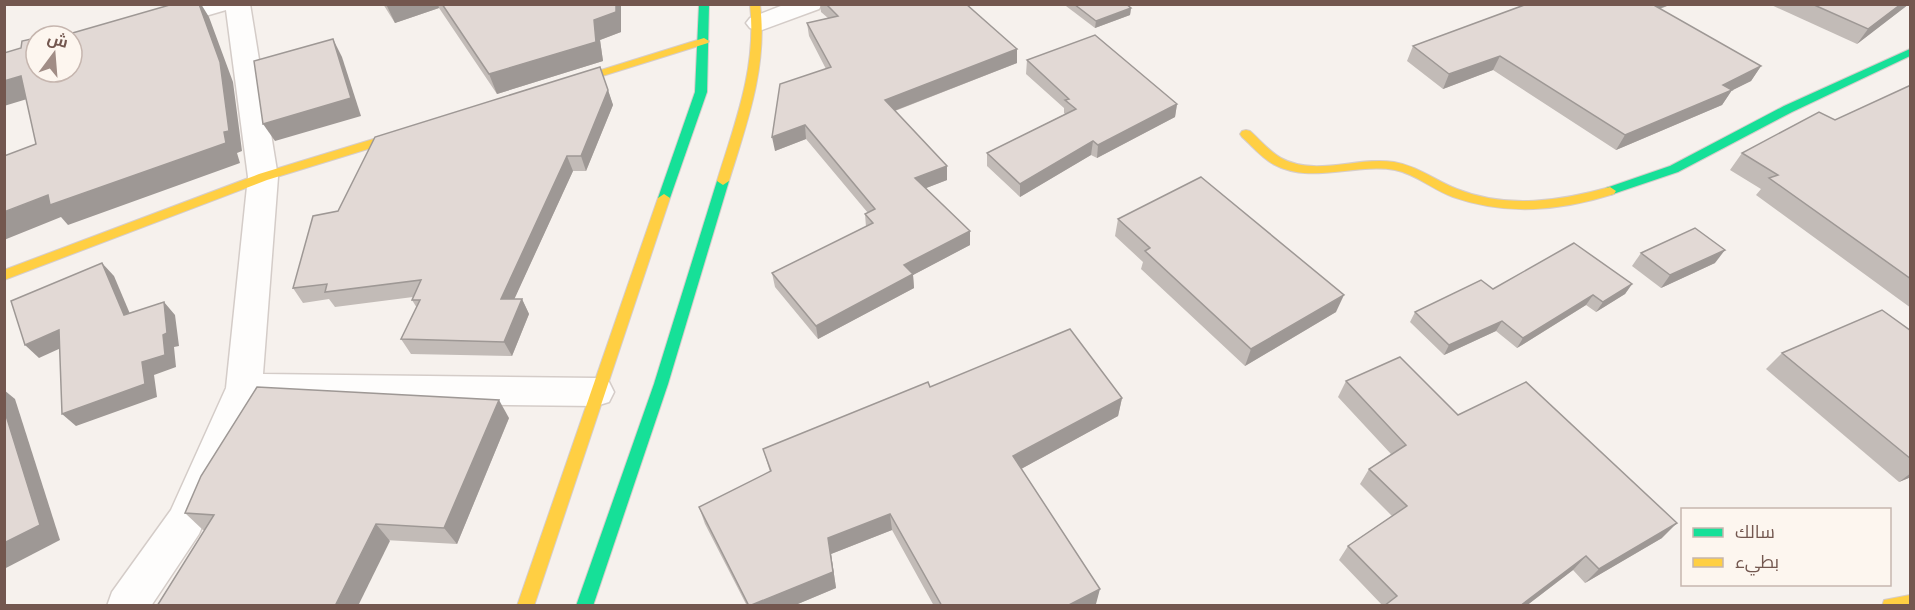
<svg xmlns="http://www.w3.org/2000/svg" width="1915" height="610" font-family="'Roboto Condensed',Cairo,sans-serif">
  <rect width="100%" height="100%" fill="#f6f1ed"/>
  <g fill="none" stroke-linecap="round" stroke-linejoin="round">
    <defs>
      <g id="street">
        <path d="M191,4H250L278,177L263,374L596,378L609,382L614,392L609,402L596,406L256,402L199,534L151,606H107L112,592L171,510L226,388L248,177L226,10L72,55V39Z"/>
        <path d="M786,4H822L819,9L759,31L750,28L746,23L750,18Z"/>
      </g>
      <g id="fast">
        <path d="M699,4H709L707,92L670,198L664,202L658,198L695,92Z"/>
        <path d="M1910,49V56L1792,112L1678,172L1610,195L1604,191L1606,188L1670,166L1784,106Z"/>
        <path d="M723,177L729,181L668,384L593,606H576L654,384L717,181Z"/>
      </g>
      <g id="slow">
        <path d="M750,4H760C768,66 747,123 729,181L723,185L717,181C735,123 757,67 750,4Z"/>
        <path d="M704,38L709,41L708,43L564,88H556L554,86L556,84Z"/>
        <path d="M416,126L420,127L422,130L420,133L267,180L4,280V270L259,174Z"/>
        <path d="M1246,130L1250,131C1260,140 1270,152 1281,158C1316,177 1358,156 1394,162C1418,166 1436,181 1457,189C1507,209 1560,201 1610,187L1616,191L1614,194C1560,211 1507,216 1453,197C1433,190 1416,174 1395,170C1354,163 1311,185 1273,164C1261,157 1252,146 1242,137L1240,134L1242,131Z"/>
        <path d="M664,194L670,198L534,606H517L658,198Z"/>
        <path d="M1910,595V606H1882L1884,600Z"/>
      </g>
    </defs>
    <use href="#street" stroke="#d4ccc8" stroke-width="3"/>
    <use href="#fast" stroke="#d6cdca" stroke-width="2"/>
    <use href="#slow" stroke="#d6cdca" stroke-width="2"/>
    <use href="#street" fill="#fefdfc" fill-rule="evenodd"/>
    <use href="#fast" fill="#16e098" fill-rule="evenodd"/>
    <use href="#slow" fill="#ffcf43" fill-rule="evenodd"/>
  </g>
  <g fill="#c2bbb7">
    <path d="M383,4H621V32L600,40L603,61L497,94L439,8L395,23Z"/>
    <path d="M820,4H974L969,6L1017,63L895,111L947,166V180L926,188L970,245L913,275L914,288L818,339L775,287L772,273L866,227L865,214L868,213L806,139L775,151L826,69L809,36L807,23L828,18L821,12Z"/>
    <path d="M1066,4H1126L1131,8L1130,15L1095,28L1066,6Z"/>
    <path d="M1527,4H1672L1660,9L1761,66L1751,81L1732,90L1722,105L1616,150L1493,70L1443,89L1407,61L1413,46Z"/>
    <path d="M1769,4H1909L1857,44Z"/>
    <path d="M1027,60L1177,104L1175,117L1097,158L1091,155L1020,197L987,166V153L1065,114L1064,113V108L1026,74Z"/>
    <path d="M1911,85V308L1756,195L1761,189L1730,170L1742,153L1835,120Z"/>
    <path d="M608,90L613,105L586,171H573L514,299H522L529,314L512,356L411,354L401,339L417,308L412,300L413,297L335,307L329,299L303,303L293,288L338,211Z"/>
    <path d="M1118,219L1336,312L1245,366L1141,269L1143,262L1115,236Z"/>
    <path d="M1641,253L1715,263L1661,288L1632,266Z"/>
    <path d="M1632,284L1625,294L1596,312L1586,305L1517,348L1496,331L1444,355L1410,322L1415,312L1493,289Z"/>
    <path d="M1911,331V477L1899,482L1766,369L1782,353Z"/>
    <path d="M1346,381L1458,415L1662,538L1585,583L1573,570L1526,606H1383L1339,560L1348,546L1392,516L1360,484L1369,469L1391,454L1338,397Z"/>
    <path d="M930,387L1122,398L1118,416L1021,469L1096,604L1094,606H934L892,530L831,554L836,588L793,606H747L705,524L699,507L770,472L763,449Z"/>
    <path d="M509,418L457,544L203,530L185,513Z"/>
  </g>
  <g fill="#9e9895">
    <path d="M199,4H201L209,17L233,82L242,151L237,153L240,163L68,225L61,217L4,240V212L48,195L224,132Z"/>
    <path d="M386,4H438L439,8L395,23Z"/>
    <path d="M616,4H621V32L600,40L603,61L497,94L489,74Z"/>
    <path d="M1645,4H1672L1639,16Z"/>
    <path d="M1901,4H1909L1857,44L1868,29Z"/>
    <path d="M1131,8L1130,15L1095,28L1096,21Z"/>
    <path d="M333,39L342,57L361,116L275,141L263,124Z"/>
    <path d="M1017,49V63L886,114L885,100Z"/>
    <path d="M1500,56L1493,70L1443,89L1449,74Z"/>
    <path d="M1761,66L1751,81L1731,91L1732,90L1722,105L1616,150L1625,135L1723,85Z"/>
    <path d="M21,76L37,96L4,106V81Z"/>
    <path d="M608,90L613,105L586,171L581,156Z"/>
    <path d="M1177,104L1175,117L1097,158L1098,145Z"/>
    <path d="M805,125L806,139L775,151L772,137Z"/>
    <path d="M1093,141L1091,155L1020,197V184Z"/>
    <path d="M567,156L573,171L508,313L501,299Z"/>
    <path d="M947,166V180L916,192L915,178Z"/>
    <path d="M970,231V245L913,275L914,288L818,339L816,326L904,265Z"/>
    <path d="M1725,250L1715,263L1661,288L1670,275Z"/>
    <path d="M102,263L114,276L136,328L124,315Z"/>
    <path d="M1632,284L1625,294L1596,312L1603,302Z"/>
    <path d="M1344,295L1336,312L1245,366L1251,349Z"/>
    <path d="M1593,295L1586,305L1517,348L1523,338Z"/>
    <path d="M522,299L529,314L512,356L504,342Z"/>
    <path d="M164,302L175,315L179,346L174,347L176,367L154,375L157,397L76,426L62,414L142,362L163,335Z"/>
    <path d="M1502,321L1496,331L1444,355L1449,345Z"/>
    <path d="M59,330L72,343L39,358L25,345Z"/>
    <path d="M4,390L15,399L60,540L4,569Z"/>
    <path d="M1122,398L1118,416L1012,474L1013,456Z"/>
    <path d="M499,400L509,418L457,544L444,528Z"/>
    <path d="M1911,473V477L1899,482Z"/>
    <path d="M890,514L892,530L831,554L836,588L793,606H751L828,538Z"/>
    <path d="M1677,523L1662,538L1585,583L1599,569Z"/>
    <path d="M376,524L390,541L358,606H335Z"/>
    <path d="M1586,556L1573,570L1526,606H1520Z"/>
    <path d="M1100,589L1096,604L1094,606H1067Z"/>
  </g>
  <g fill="#e2d9d5" stroke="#9e9895" stroke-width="1.5">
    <path d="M173,4H199L220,62L229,131L224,132L226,143L50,205L48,195L4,212V156L36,144L21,76L4,81V53L21,48L22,41L36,38V72H72V36H62Z"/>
    <path d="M442,4H616V12L594,20L596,42L489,74Z"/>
    <path d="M826,4H966L1017,49L885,100L947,166L915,178L970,231L904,265L913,274L816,326L772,273L873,223L865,214L875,209L805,125L772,137L780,84L831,67L807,23L838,16Z"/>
    <path d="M1074,4H1126L1131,8L1096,21Z"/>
    <path d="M1527,4H1652L1761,66L1723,85L1732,90L1625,135L1500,56L1449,74L1413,46Z"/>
    <path d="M1812,4H1901L1868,29Z"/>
    <path d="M55,32L57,36H41Z"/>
    <path d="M1095,35L1177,104L1098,145L1093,141L1020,184L987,153L1076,109L1065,100L1069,99L1027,60Z"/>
    <path d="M333,39L351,98L263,124L254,61Z"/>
    <path d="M600,67L608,90L581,156H567L501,299H522L504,342L401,339L420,300H412L421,280L325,292L327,284L293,288L313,216L338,211L375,137Z"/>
    <path d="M1911,85V279L1769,178L1778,175L1742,153L1819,112L1835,120Z"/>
    <path d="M1201,177L1344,295L1251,349L1145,251L1150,248L1118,219Z"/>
    <path d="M1695,228L1725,250L1670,275L1641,253Z"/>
    <path d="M1574,243L1632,284L1603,302L1593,295L1523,338L1502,321L1449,345L1415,312L1481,280L1493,289Z"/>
    <path d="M102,263L124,315L164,302L167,333L163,335L165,355L142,362L145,384L62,414L59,330L25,345L11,301Z"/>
    <path d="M1882,310L1911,331V459L1782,353Z"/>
    <path d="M1070,329L1122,398L1013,456L1100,589L1067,606H942L890,514L828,538L833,572L749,606L699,507L771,471L763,449L928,382L930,387Z"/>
    <path d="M1400,357L1458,415L1526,382L1677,523L1599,569L1586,556L1520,606H1384L1397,596L1348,546L1407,506L1369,469L1406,445L1346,381Z"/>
    <path d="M257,387L499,400L444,528L376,524L335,606H157L214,515L185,513L201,476Z"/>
    <path d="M4,409L40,525L4,543Z"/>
  </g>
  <rect width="1915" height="610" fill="none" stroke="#73574f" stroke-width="12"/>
  <rect x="1681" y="508" width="210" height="78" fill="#fdf6ef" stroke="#c6b6af" stroke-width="1.5"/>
  <rect x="1693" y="528" width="30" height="9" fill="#16e098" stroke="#c6b6af" stroke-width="1.5"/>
  <text x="1735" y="538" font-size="18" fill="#73574f">سالك</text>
  <rect x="1693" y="558" width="30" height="9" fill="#ffcf43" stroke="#c6b6af" stroke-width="1.5"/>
  <text x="1735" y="568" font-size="18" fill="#73574f">بطيء</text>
  <g transform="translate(54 54) rotate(16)"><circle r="28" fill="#fdf6ef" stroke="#c6b6af" stroke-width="1.5"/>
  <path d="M0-4.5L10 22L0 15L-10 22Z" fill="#a18d86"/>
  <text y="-9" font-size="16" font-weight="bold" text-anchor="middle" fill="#73574f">ش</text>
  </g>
</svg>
